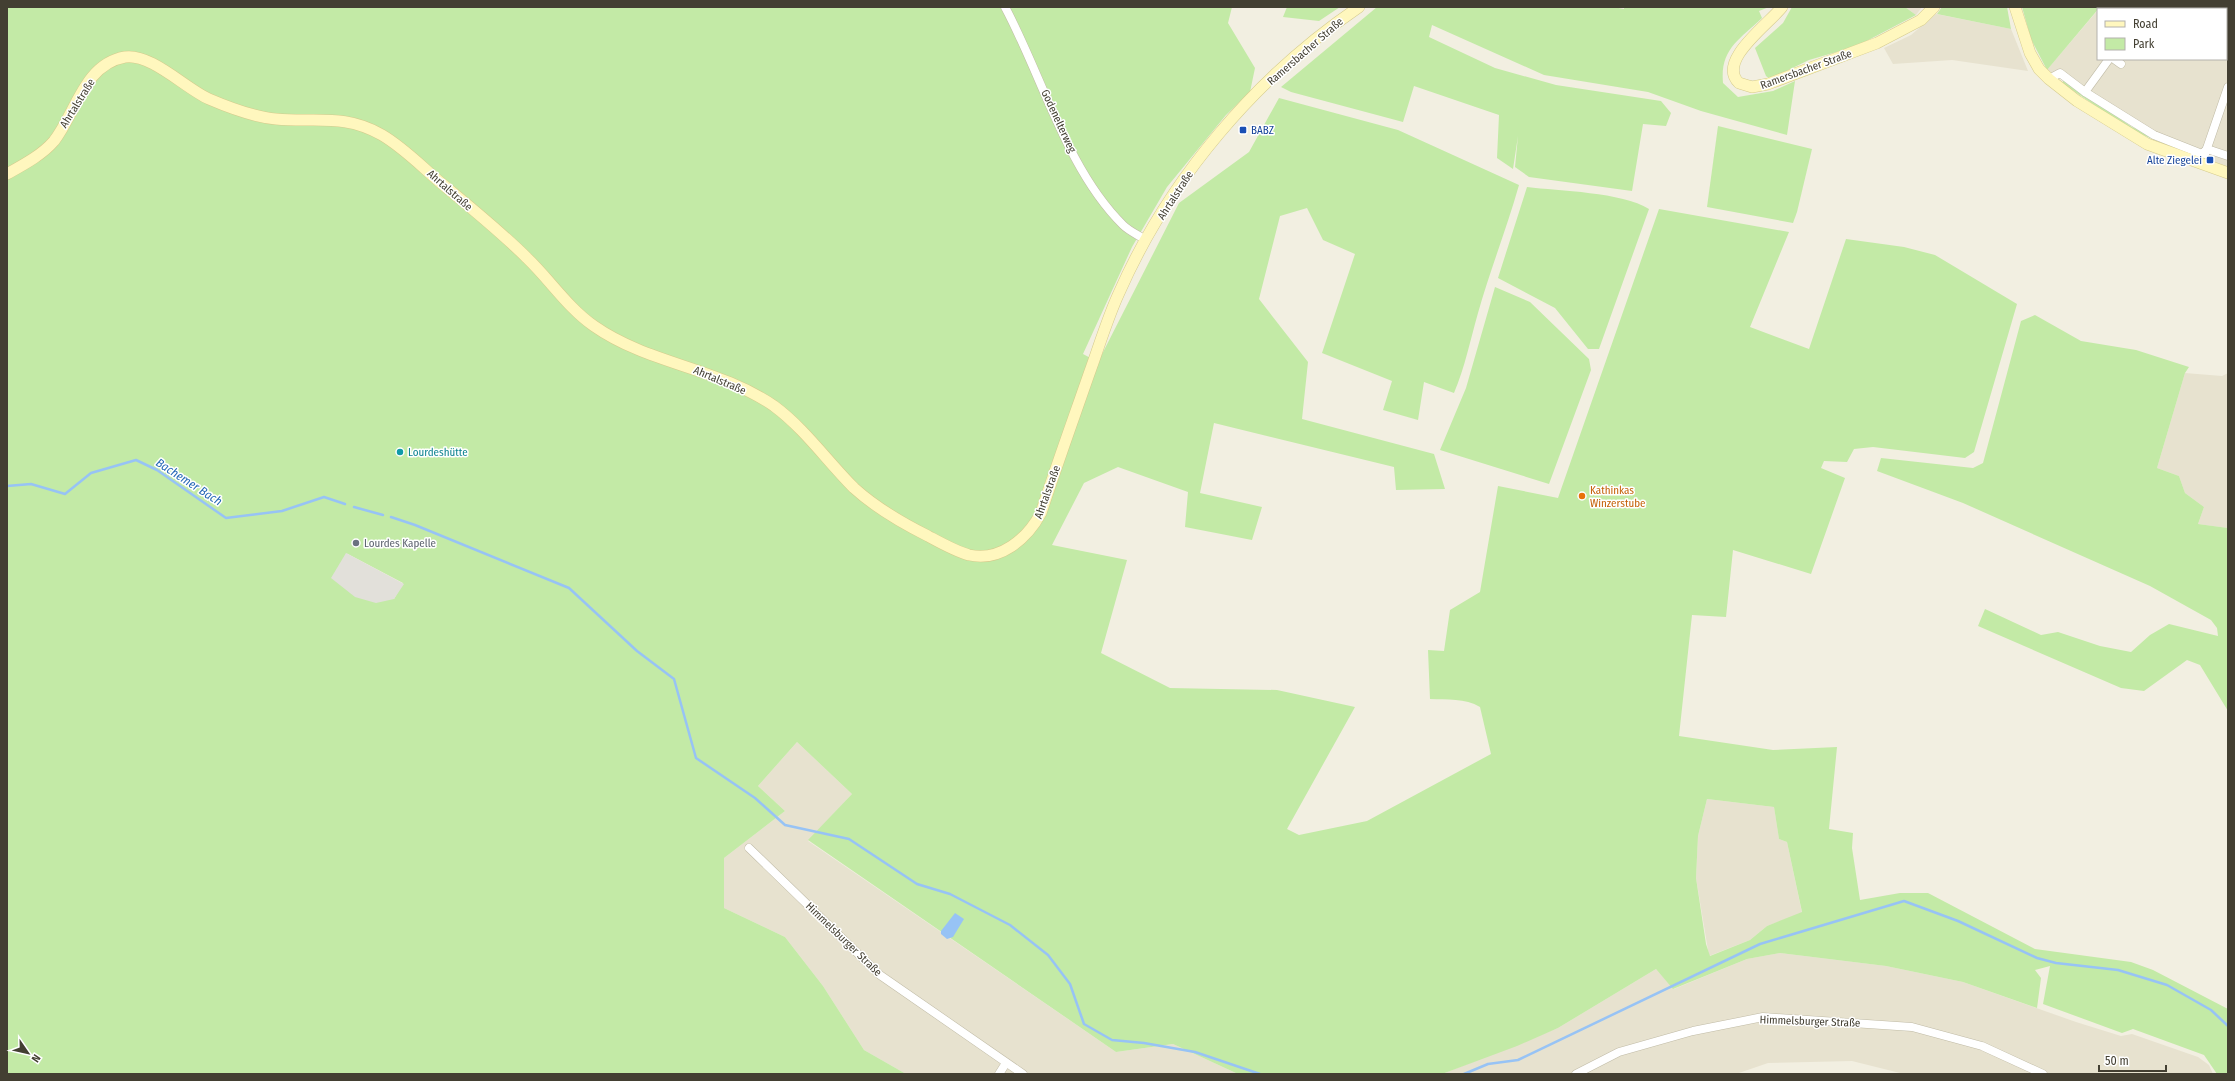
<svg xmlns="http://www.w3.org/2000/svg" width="2235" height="1081" font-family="'Fira Sans Condensed',sans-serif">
  <rect width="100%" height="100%" fill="#f2efe1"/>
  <g fill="#e7e2cf">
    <path d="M1905,7H1922L1916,15Z"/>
    <path d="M2100,7H2228V167L2167,146L2117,116L2047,70L2098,10V59H2226V9H2098Z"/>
    <path d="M1936,14L2011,29L2028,71L1952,60L1893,64L1884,48L1911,35Z"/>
    <path d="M2185,373L2222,376L2228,373V528L2198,524L2204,507L2185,493L2179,476L2157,468Z"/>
    <path d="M797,742L852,794L808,841L1116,1052L1173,1044L1238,1074H906L864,1050L823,986L785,937L724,908V858L785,811L758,786Z"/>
    <path d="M1707,799L1774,807L1779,839L1787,842L1802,913L1767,926L1750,940L1709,956L1696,878L1698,836Z"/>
    <path d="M1780,953L1886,966L1963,982L2076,1022L2121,1036L2132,1034L2198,1057L2209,1065L2213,1074H1904L1852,1061L1768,1063L1736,1074H1442L1558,1028L1656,969L1674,989L1747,959Z"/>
  </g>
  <g fill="#c3eaa6" fill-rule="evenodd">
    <path d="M7,7H1232L1228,23L1255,68L1250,92L1226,115L1167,187L1132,247L1083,354L1098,362L1179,203L1249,152L1279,98L1398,130L1519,185C1507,228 1490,270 1478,313C1470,341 1465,367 1454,393L1424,382L1418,420L1383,410L1392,381L1322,353L1355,254L1323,240L1307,208L1280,216L1259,299L1308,362L1302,419L1434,454L1445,489L1396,490L1394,467L1214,423L1200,493L1262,507L1252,540L1185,527L1188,492L1118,467L1084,483L1052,545L1127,560L1101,653L1170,688L1277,690L1355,707L1287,829L1299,835L1367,821L1491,754L1480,707C1465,698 1447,700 1430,699L1428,650L1444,651L1450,610L1480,592L1498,486L1558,498L1659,209L1789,232L1750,327L1809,349L1846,239L1904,247L1935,255L2017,304L1974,452L1965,458L1873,447L1854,449L1847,462L1824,461L1821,468L1845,478L1811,574L1733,550L1726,617L1692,615L1679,736L1773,750L1837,747L1829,829L1853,833L1852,848L1860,900L1900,893H1928L2035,949L2131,962L2153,970L2228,1009V1074H2217L2204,1055L2133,1029L2122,1033L2043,1004L2050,966L2035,970L2041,978L2037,1008L1963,982L1886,966L1780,953L1747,959L1673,989L1656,969L1558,1028L1517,1046L1442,1074H1238L1173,1044L1116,1052L808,840L852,794L797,742L758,786L785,811L724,858V908L785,937L823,986L864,1050L906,1074H7ZM346,553L403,583L394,599ZM1707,799L1774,807L1779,839L1787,842L1802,912L1767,926L1750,940L1710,956L1706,944L1696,878L1698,836Z"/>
    <path d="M1287,7H1340L1319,21L1283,17Z"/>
    <path d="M1377,7H1613L1624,9V7H1769L1759,11L1762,18C1739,40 1720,49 1723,83L1738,97L1773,91L1795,81L1787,135L1701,111L1648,92L1544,75L1432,25L1429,37L1495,68L1556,85L1661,101L1671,113L1666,126L1643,124L1632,191L1529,177L1515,167L1518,136L1513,169L1497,158L1499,115L1414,86L1403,122L1291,92L1281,87Z"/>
    <path d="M1792,7H1905L1916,15L1857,46L1809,60L1770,79L1766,76L1755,48L1783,23Z"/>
    <path d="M1942,7H2007L2011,29L1937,14Z"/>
    <path d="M2022,7H2100L2047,70L2031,39Z"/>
    <path d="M2064,80L2132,127L2196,155L2195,157L2131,130L2062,83Z"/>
    <path d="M1718,126L1812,149L1797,212L1793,223L1707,207Z"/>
    <path d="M1527,187C1559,191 1622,192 1649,209L1599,349H1588L1555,308L1498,278Z"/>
    <path d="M1495,287L1530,302L1589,359L1591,370L1549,484L1440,450L1466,388Z"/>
    <path d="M2035,315L2081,341L2136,350L2189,367L2185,373L2157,468L2179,476L2185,493L2204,507L2198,524L2228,528V711L2200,665L2187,660L2144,691L2121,688L1978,626L1985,609L2041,635L2058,632L2100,646L2131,652L2150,635L2169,624L2218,636L2217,628L2211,620L2150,586L1963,503L1877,471L1881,458L1973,468L1983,463L2021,321Z"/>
  </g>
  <path fill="#e2e0da" d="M346,553L404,584L394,599L376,603L355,597L331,578Z"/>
  <path fill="#97c3f5" d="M955,913L964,919L953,937L947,939L941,934V931Z"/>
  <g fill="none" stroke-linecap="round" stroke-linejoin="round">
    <g stroke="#97c3f5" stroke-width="2.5">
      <path d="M7,486L31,484L65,494L91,473L136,460L157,470L226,518L282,511L324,497L345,504"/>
      <path d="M354,507L383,515"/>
      <path d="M391,517L415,525L569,588L637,651L674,679L696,758L755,798L785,825L849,839L917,884L950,894L1010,925L1048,955L1070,984L1084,1024L1112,1040L1144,1043L1195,1052L1260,1074"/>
      <path d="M1464,1074L1488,1064L1518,1060L1760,944L1904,901L1958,921L2037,958L2056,963L2118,970L2167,985L2211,1010L2228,1026"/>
    </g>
    <defs>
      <g id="street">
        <path d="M1005,7C1042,76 1067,170 1123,225C1129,231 1138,235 1146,240"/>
        <path d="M2162,7L2167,9"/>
        <path d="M2153,9L2156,7"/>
        <path d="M2226,32L2228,33"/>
        <path d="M2109,59L2085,92L2154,135L2202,154L2207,149"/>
        <path d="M2114,59L2121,64"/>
        <path d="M2049,79L2060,73L2085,92"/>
        <path d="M2207,149L2228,156"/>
        <path d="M2205,154L2228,87"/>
        <path d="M749,848L880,975L1023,1074"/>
        <path d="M999,1074L1006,1063"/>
        <path d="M1576,1074L1619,1052L1693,1031L1763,1017L1912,1027L1982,1046L2043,1074"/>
      </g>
      <g id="secondary">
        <path d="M1782,7C1769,24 1716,61 1739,83L1752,87L1768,84L1877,43L1921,20L1934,7"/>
        <path d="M2015,7L2030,53L2039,69L2049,79L2077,101L2147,144L2228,173"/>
        <path d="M7,174C23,165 42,155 54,141C76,113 84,64 125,57C151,53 186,89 209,99C230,108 253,117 276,119C315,123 344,113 382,135C404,148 421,166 441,183C470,207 500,231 527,258C550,280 568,308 594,326C648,364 719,368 774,406C805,429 827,461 854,488C876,508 902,523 928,536C941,543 955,551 969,555C1000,562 1027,539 1041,513C1056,467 1073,420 1089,374C1099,347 1107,319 1119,293C1169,179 1256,77 1359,7"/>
      </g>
    </defs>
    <use href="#street" stroke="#c0bba6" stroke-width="9"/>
    <use href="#secondary" stroke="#d5cb8d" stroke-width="12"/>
    <use href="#street" stroke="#fff" stroke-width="8"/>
    <use href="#secondary" stroke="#fff7be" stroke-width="11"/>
  </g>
  <g fill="#1a4fb4" stroke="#fff" stroke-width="1.5">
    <rect x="1239" y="126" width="8" height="8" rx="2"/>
    <rect x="2206" y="156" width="8" height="8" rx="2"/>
  </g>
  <circle fill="#0f9aa8" stroke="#fff" stroke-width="1.5" cx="400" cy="452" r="4"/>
  <circle fill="#e8710a" stroke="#fff" stroke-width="1.5" cx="1582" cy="496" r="4"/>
  <circle fill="#6b7280" stroke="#fff" stroke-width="1.5" cx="356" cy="543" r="4"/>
  <g text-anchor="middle" stroke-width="3" stroke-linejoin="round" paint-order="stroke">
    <g font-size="11" fill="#433f32" stroke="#fff">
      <text transform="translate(1305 51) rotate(-41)" y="4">Ramersbacher Straße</text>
      <text transform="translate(1806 69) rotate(-20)" y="4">Ramersbacher Straße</text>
      <text transform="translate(77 103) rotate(-58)" y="4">Ahrtalstraße</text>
      <text transform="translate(1059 121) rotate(65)" y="4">Godenelterweg</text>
      <text transform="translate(450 190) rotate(41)" y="4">Ahrtalstraße</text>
      <text transform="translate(1175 195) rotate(-57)" y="4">Ahrtalstraße</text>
      <text transform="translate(720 380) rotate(23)" y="4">Ahrtalstraße</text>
      <text transform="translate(1047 492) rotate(-70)" y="4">Ahrtalstraße</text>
      <text transform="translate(844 939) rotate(44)" y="4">Himmelsburger Straße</text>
      <text transform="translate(1810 1021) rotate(2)" y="4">Himmelsburger Straße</text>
    </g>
    <g font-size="11" fill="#164399" stroke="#fff" text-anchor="start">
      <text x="1251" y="134">BABZ</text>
      <text x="2202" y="164" text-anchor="end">Alte Ziegelei</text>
    </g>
    <g font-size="11" fill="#0d838f" stroke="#fff" text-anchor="start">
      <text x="408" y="456">Lourdeshütte</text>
    </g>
    <g font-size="11" fill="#c56008" stroke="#fff" text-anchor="start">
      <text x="1590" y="494">Kathinkas<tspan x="1590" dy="13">Winzerstube</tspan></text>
    </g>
    <g font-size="11" fill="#5b616d" stroke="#fff" text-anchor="start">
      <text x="364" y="547">Lourdes Kapelle</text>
    </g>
    <g font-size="12" font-style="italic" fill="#2467b6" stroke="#fff">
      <text transform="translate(189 482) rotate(33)" y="4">Bachemer Bach</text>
    </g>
  </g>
  <rect width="2235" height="1081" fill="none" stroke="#433f32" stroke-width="16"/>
  <rect x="2097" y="8" width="130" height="52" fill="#ffffff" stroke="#b4b2ad"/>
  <rect x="2105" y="21" width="20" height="6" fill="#fff7be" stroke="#b4b2ad"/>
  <text x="2133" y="28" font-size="12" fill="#433f32">Road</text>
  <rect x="2105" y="38" width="20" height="12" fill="#c3eaa6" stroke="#b4b2ad"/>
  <text x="2133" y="48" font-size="12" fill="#433f32">Park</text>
  <g transform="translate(28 1053) rotate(124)" stroke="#ffffff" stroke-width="3" paint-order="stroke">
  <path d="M0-3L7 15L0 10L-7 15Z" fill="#433f32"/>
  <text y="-6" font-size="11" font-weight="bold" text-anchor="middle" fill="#433f32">N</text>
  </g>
  <path d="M2099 1065v6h67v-6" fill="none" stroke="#433f32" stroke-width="2"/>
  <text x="2105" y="1065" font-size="12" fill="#433f32" stroke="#ffffff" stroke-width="3" paint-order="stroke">50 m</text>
</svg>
